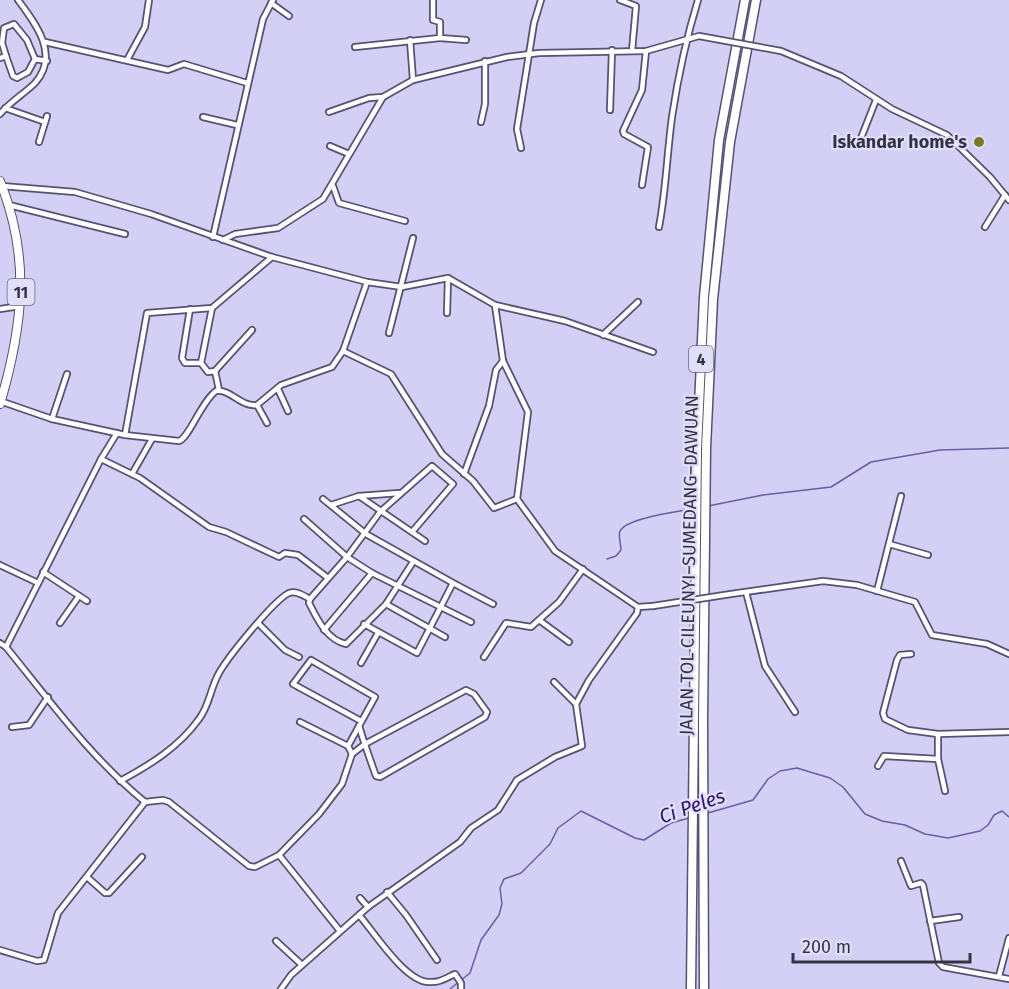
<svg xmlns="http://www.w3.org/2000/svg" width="1009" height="989" font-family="'Fira Sans',sans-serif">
  <rect width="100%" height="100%" fill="#d3cff5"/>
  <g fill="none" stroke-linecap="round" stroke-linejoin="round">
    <g stroke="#6a5da5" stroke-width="1.5">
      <path d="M708,506L763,495L831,487L871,462L940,450L1009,448"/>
      <path d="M607,559L616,556L621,550C621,545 618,536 620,531C626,518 677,512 692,509"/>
      <path d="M708,813L753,800L768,779L780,771L797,768L830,778L843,787L865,814L882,821L905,825L925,834L948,838L980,831L988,825L994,815L1002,811L1009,817"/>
      <path d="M450,989L470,973L481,940L499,915L502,904L500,888L504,879L521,873L550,844L558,828L581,811L635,838L644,840L671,823L689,818"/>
    </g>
    <defs>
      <g id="minor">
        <path d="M620,0L636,6L632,51"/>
        <path d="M271,3L289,16"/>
        <path d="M440,38L466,40"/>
        <path d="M410,40L413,80"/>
        <path d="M45,42L168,70L184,64L247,83"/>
        <path d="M355,47L440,38V22L433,20V0"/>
        <path d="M781,51L841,76L892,109L947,135L990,177L1009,200"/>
        <path d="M6,56L2,43L4,28L14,24L27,40L35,59"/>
        <path d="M0,58L6,56L13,76L17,78L28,72L35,59L47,61"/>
        <path d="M127,60L145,27L149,0"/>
        <path d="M5,108L45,122"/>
        <path d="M610,110L612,50"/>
        <path d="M329,112L369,98L383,97"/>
        <path d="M0,114C11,101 24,94 35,83C60,55 36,24 18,0"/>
        <path d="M203,117L237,125"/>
        <path d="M481,122L485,104V61"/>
        <path d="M861,138L876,100"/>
        <path d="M39,142L47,116"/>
        <path d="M330,146L349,154"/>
        <path d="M521,148L517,129L534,23L541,0"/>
        <path d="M642,185L648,147L624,134L623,131L642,90L646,51"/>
        <path d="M2,186L75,192L151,214L272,257L367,282L402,287L448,278L495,305L565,321L653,352"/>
        <path d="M333,186L339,203L405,221"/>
        <path d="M9,205L125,234"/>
        <path d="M659,227C666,190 667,154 672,117C678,77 686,39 698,0"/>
        <path d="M985,227L1005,195"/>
        <path d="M213,237L263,19L273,0"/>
        <path d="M223,240L235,234L278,228L323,199L383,97L413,80L507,57L539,53L646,51L699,36"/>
        <path d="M495,305L503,361L528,412L517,499L555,551L638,607L653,606"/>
        <path d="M212,308L201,363L208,372L215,371L219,390"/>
        <path d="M0,309L20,306"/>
        <path d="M190,309L182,358L185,363H201"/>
        <path d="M447,313L448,278"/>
        <path d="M389,333L413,238"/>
        <path d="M603,335L638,302"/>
        <path d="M343,351L391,374L442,454L473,481L494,508L517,499"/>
        <path d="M215,371L252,330"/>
        <path d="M278,389L288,411"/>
        <path d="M0,401L52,419L125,435L179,441C189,438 201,402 216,391C231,389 240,407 257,405L281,385L332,367L343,351L367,282"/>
        <path d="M257,405L267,423"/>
        <path d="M52,419L67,374"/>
        <path d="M125,435L147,313L212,308L272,257"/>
        <path d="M101,459L140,478L209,527L226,532L279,557L285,553L298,555L328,578"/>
        <path d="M132,474L152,439"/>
        <path d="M464,474L489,406L496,370L503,361"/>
        <path d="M359,496L425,541"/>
        <path d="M323,499L366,534L453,583L417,653L364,624"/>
        <path d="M331,505L359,496L399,493"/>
        <path d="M304,519L347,557L372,573L471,622"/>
        <path d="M889,544L928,555"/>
        <path d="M0,565L38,583"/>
        <path d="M43,572L87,601"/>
        <path d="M453,583L493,604"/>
        <path d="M877,591L901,496"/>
        <path d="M746,592L765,666L795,712"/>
        <path d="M731,594L823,581L857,585L915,602L932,635L987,644L1009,654"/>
        <path d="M310,599L309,603C317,619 327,640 346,644L386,604L413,562"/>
        <path d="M386,604L445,637"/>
        <path d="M539,620L569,642"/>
        <path d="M60,623L79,596"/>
        <path d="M258,623L285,650L299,657"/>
        <path d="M324,630L372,573"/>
        <path d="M0,643L6,647C50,701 91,758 145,802L163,800L169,802L249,866L255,867L279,855L340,931"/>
        <path d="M6,647L101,459L117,433"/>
        <path d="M911,654L900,655L897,660L883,713L885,719L908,730L938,734L1009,732"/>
        <path d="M484,657L506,623L531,627L559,602L583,569"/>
        <path d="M361,663L378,633"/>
        <path d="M554,682L576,704"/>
        <path d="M300,722L348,746"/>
        <path d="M12,727L29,725L48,697"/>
        <path d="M938,734V759L945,791"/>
        <path d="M352,754L365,744L466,690L474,694L487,712L485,717L380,777L376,776C370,759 364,743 359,726"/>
        <path d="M878,766L884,756L938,759"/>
        <path d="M120,781C150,765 179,747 199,719C209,706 210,691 217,677C224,661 274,600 289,593C296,590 304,596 310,599L347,557L380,512L432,466L453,484L412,532"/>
        <path d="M279,855L319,814L342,784L352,754L348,746L375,697L311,660L293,684L361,721"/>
        <path d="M901,861L911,886L921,883L923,885L939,963L943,967L1009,979"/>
        <path d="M87,877L105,893H109L142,857"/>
        <path d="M387,892L406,915L437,960"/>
        <path d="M360,898L368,907"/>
        <path d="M359,915C374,932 405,982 429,982C439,983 446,978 455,974L461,983V989"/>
        <path d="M930,921L959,917"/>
        <path d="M276,941L302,965"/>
        <path d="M0,950L37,961L44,960L58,913L145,802"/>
        <path d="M999,976L1009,938"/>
        <path d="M281,989L291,975L368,907L460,842L471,828L498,810L517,780L555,757L582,746L576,704L589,680L637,613L638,607"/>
      </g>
      <path id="trunk" d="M0,181C31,258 23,326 0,404"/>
      <g id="motorway">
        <path d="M691,989L697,449L704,297L719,140L745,0"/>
        <path d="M704,989L703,720L706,448L713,299L730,142L756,0"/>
      </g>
    </defs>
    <use href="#minor" stroke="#565272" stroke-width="8"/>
    <use href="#trunk" stroke="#565272" stroke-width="10"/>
    <use href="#motorway" stroke="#565272" stroke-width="11"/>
    <use href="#minor" stroke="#fff" stroke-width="4.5"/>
    <use href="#trunk" stroke="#fff" stroke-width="8"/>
    <use href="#motorway" stroke="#fff" stroke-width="8"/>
    <defs>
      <g id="minor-bridge">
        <path d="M699,36L781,51"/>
        <path d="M653,606L731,594"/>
      </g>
    </defs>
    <use href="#minor-bridge" stroke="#565272" stroke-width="8" stroke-linecap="butt"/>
    <use href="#minor-bridge" stroke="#fff" stroke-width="4.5"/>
  </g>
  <circle fill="#797a21" stroke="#e1defc" stroke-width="2" cx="979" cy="142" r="6"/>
  <g text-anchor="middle" stroke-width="4.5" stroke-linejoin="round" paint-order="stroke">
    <g fill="#e1defc" stroke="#69677a" stroke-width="1.5">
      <rect x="7.5" y="279" width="27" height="26" rx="4.5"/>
      <rect x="689" y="346" width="24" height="26" rx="4.5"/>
    </g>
    <g font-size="16" font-weight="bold" fill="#363443">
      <text x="21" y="298">11</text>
      <text x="701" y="365">4</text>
    </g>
    <g font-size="18" font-weight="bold" fill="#363443" stroke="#e1defc" text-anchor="end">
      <text x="967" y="148">Iskandar home's</text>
    </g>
    <g font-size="18" fill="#363443" stroke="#e1defc">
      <text transform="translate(689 565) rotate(-89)" y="6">JALAN TOL CILEUNYI–SUMEDANG–DAWUAN</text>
    </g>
    <g font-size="20" font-style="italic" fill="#2e1268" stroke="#e1defc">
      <text transform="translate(692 806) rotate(-19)" y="7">Ci Peles</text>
    </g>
  </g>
  <path d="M793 953v9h177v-9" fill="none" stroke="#363443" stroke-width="3"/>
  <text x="802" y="953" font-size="18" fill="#363443" stroke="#e1defc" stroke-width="4.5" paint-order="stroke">200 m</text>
</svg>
